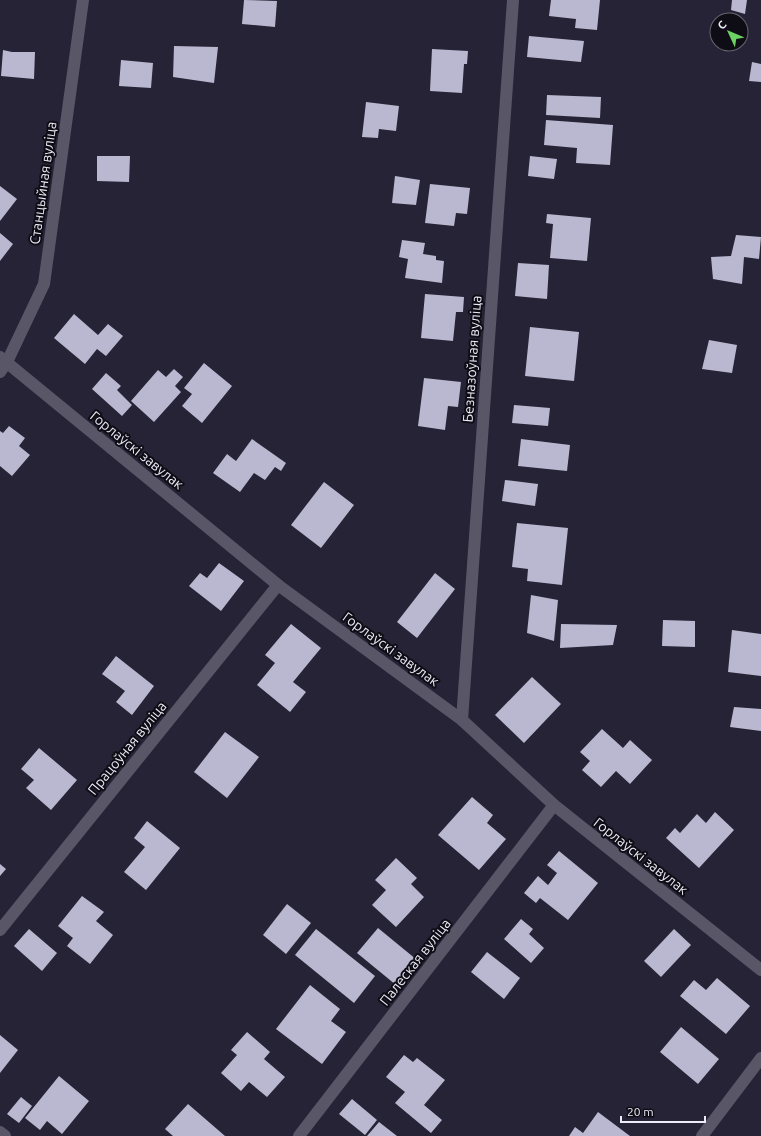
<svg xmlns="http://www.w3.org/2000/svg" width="761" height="1136" font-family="Ubuntu,sans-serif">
  <rect width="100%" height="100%" fill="#252335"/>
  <g fill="#bab8d0">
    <path d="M244,0L277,1L275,27L242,24Z"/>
    <path d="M551,0H600L597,30L575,28L576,19L549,16Z"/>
    <path d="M732,0H747L745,14L731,10Z"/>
    <path d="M529,36L584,41L581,62L527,57Z"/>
    <path d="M174,46L218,47L214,83L173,77Z"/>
    <path d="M432,49L468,51L467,64H464L462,93L430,91Z"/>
    <path d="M3,50L12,52H35L34,79L1,76Z"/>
    <path d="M121,60L153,63L151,88L119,86Z"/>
    <path d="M752,62L761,64V82L749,81Z"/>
    <path d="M547,95L601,97L600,118L546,115Z"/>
    <path d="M366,102L399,106L396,131L379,129L378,138L362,137Z"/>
    <path d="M546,120L613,125L610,165L576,163L577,148L544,145Z"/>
    <path d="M97,156H130L129,182L97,181Z"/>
    <path d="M530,156L557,159L554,179L528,176Z"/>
    <path d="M395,176L420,180L416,205L392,203Z"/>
    <path d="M430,184L470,188L467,214L456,213L454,226L425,223Z"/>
    <path d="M0,186L17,199L0,221Z"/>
    <path d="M547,214L591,218L587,261L550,258L553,224L546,223Z"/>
    <path d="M0,233L13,244L0,261Z"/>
    <path d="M736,235L761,237L759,259L744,257L742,284L713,279L711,257L731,256Z"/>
    <path d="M402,240L425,243L423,254L436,256V260L444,261L442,283L405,278L408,259L399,257Z"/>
    <path d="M518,263L549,265L547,299L515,296Z"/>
    <path d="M425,294L464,297L463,312H456L453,341L421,338Z"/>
    <path d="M74,314L98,335L108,324L123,336L106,356L97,349L85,364L54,338Z"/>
    <path d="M530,327L579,332L574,381L525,376Z"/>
    <path d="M709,340L737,345L732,373L702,369Z"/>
    <path d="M204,363L232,386L202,423L182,406L192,394L184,388Z"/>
    <path d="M174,369L183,377L175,386L181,392L154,422L131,401L158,370L166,377Z"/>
    <path d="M106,373L121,386L117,390L132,405L122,416L92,389Z"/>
    <path d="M424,378L461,382L458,407L448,406L445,430L418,426Z"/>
    <path d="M514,405L550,408L548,426L512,423Z"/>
    <path d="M9,426L25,438L19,446L30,455L12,476L0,466V431L3,433Z"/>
    <path d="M252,439L286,463L281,471L275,467L265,480L254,473L240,492L213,473L227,454L236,461Z"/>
    <path d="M521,439L570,445L567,471L518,466Z"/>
    <path d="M505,480L538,484L535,506L502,501Z"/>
    <path d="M324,482L354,505L321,548L291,525Z"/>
    <path d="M517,523L568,528L562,585L527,581L528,569L512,567Z"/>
    <path d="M219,563L244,581L221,611L189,586L200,573L207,578Z"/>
    <path d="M435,573L455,589L417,638L397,622Z"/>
    <path d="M531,595L558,600L554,641L527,633Z"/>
    <path d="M663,620L695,621V647L662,646Z"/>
    <path d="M291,624L321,648L293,682L306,692L290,712L257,685L275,663L265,655Z"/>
    <path d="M561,624L617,625L613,645L560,648Z"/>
    <path d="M732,630L761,634V676L728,672Z"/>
    <path d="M116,656L154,686L132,715L116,702L125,691L102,674Z"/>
    <path d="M532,677L561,704L524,743L495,715Z"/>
    <path d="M734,707L761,709V731L730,727Z"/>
    <path d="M602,729L623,748L630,740L652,760L630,784L616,771L601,787L582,770L590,761L580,752Z"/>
    <path d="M225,732L259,757L227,798L194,772Z"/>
    <path d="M39,748L77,780L51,810L26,788L34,780L21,769Z"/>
    <path d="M472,797L493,815L487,823L506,839L479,870L438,835Z"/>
    <path d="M715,812L734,830L699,868L666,838L675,828L680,833L697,814L706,823Z"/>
    <path d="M147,821L180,848L146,890L124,872L145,847L134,838Z"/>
    <path d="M559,851L598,883L568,920L540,898L536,903L524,893L538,876L548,885L557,873L547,865Z"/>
    <path d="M396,858L417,878L411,884L424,897L396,927L372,905L386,890L375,880Z"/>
    <path d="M0,864L6,869L0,876Z"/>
    <path d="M82,896L104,912L96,921L113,935L90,964L67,946L73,938L58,926Z"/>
    <path d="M287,904L311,923L286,954L263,935Z"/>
    <path d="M521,919L533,929L529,934L544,948L531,963L504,939Z"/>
    <path d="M378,928L417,960L396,985L357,953Z"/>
    <path d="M29,929L57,953L42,971L14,946Z"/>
    <path d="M316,929L375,976L354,1003L295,955Z"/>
    <path d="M674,929L691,945L661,977L644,961Z"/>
    <path d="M487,952L520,978L504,999L471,972Z"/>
    <path d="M717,978L750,1006L726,1034L680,996L694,980L706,990Z"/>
    <path d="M310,985L340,1009L331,1021L346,1032L322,1064L276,1029Z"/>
    <path d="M681,1027L719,1059L698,1084L660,1052Z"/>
    <path d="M247,1032L270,1052L264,1059L285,1077L267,1097L249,1082L241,1091L221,1073L237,1055L231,1050Z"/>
    <path d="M0,1035L18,1050L0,1073Z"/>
    <path d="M404,1055L413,1062L417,1058L445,1080L424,1105L442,1120L431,1133L395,1103L405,1092L386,1077Z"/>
    <path d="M59,1076L89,1101L62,1134L47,1121L40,1130L25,1118Z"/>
    <path d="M21,1097L32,1106L19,1123L7,1114Z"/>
    <path d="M352,1099L377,1120L365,1135L339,1114Z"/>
    <path d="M188,1104L225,1136H173L165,1129Z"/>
    <path d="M598,1112L630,1136H569L575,1127L583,1133Z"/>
    <path d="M379,1122L397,1136H367Z"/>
  </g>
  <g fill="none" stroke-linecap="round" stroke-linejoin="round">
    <g stroke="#585667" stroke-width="12">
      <path d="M0,357L278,585L462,720L554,805L761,970"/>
      <path d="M0,372L7,362L44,284L83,0"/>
      <path d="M462,720L513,0"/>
      <path d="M0,930L278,585"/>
      <path d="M0,1132L5,1136"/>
      <path d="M299,1136L554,805"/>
      <path d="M702,1136L761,1058"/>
    </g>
  </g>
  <g text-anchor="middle" stroke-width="4" stroke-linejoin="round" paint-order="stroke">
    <g font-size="14" fill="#ecebf7" stroke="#0e0d15">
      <text transform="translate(43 183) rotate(-82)" y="5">Станцыйная вуліца</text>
      <text transform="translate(472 359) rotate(-86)" y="5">Безназоўная вуліца</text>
      <text transform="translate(137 450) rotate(39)" y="5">Горлаўскі завулак</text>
      <text transform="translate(391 649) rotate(36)" y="5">Горлаўскі завулак</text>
      <text transform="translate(127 748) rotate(-51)" y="5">Працоўная вуліца</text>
      <text transform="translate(641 856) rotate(38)" y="5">Горлаўскі завулак</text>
      <text transform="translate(415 962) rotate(-52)" y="5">Палеская вуліца</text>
    </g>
  </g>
  <g transform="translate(729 32) rotate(314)"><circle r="19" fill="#0e0d15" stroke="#67666f"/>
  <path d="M0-3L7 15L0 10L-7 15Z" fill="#6cd362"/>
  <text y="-6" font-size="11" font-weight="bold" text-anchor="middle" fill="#ecebf7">С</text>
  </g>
  <path d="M621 1116v6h84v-6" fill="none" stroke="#ecebf7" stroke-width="2"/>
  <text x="627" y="1116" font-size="12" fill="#ecebf7" stroke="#0e0d15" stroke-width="3" paint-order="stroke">20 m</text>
</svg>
